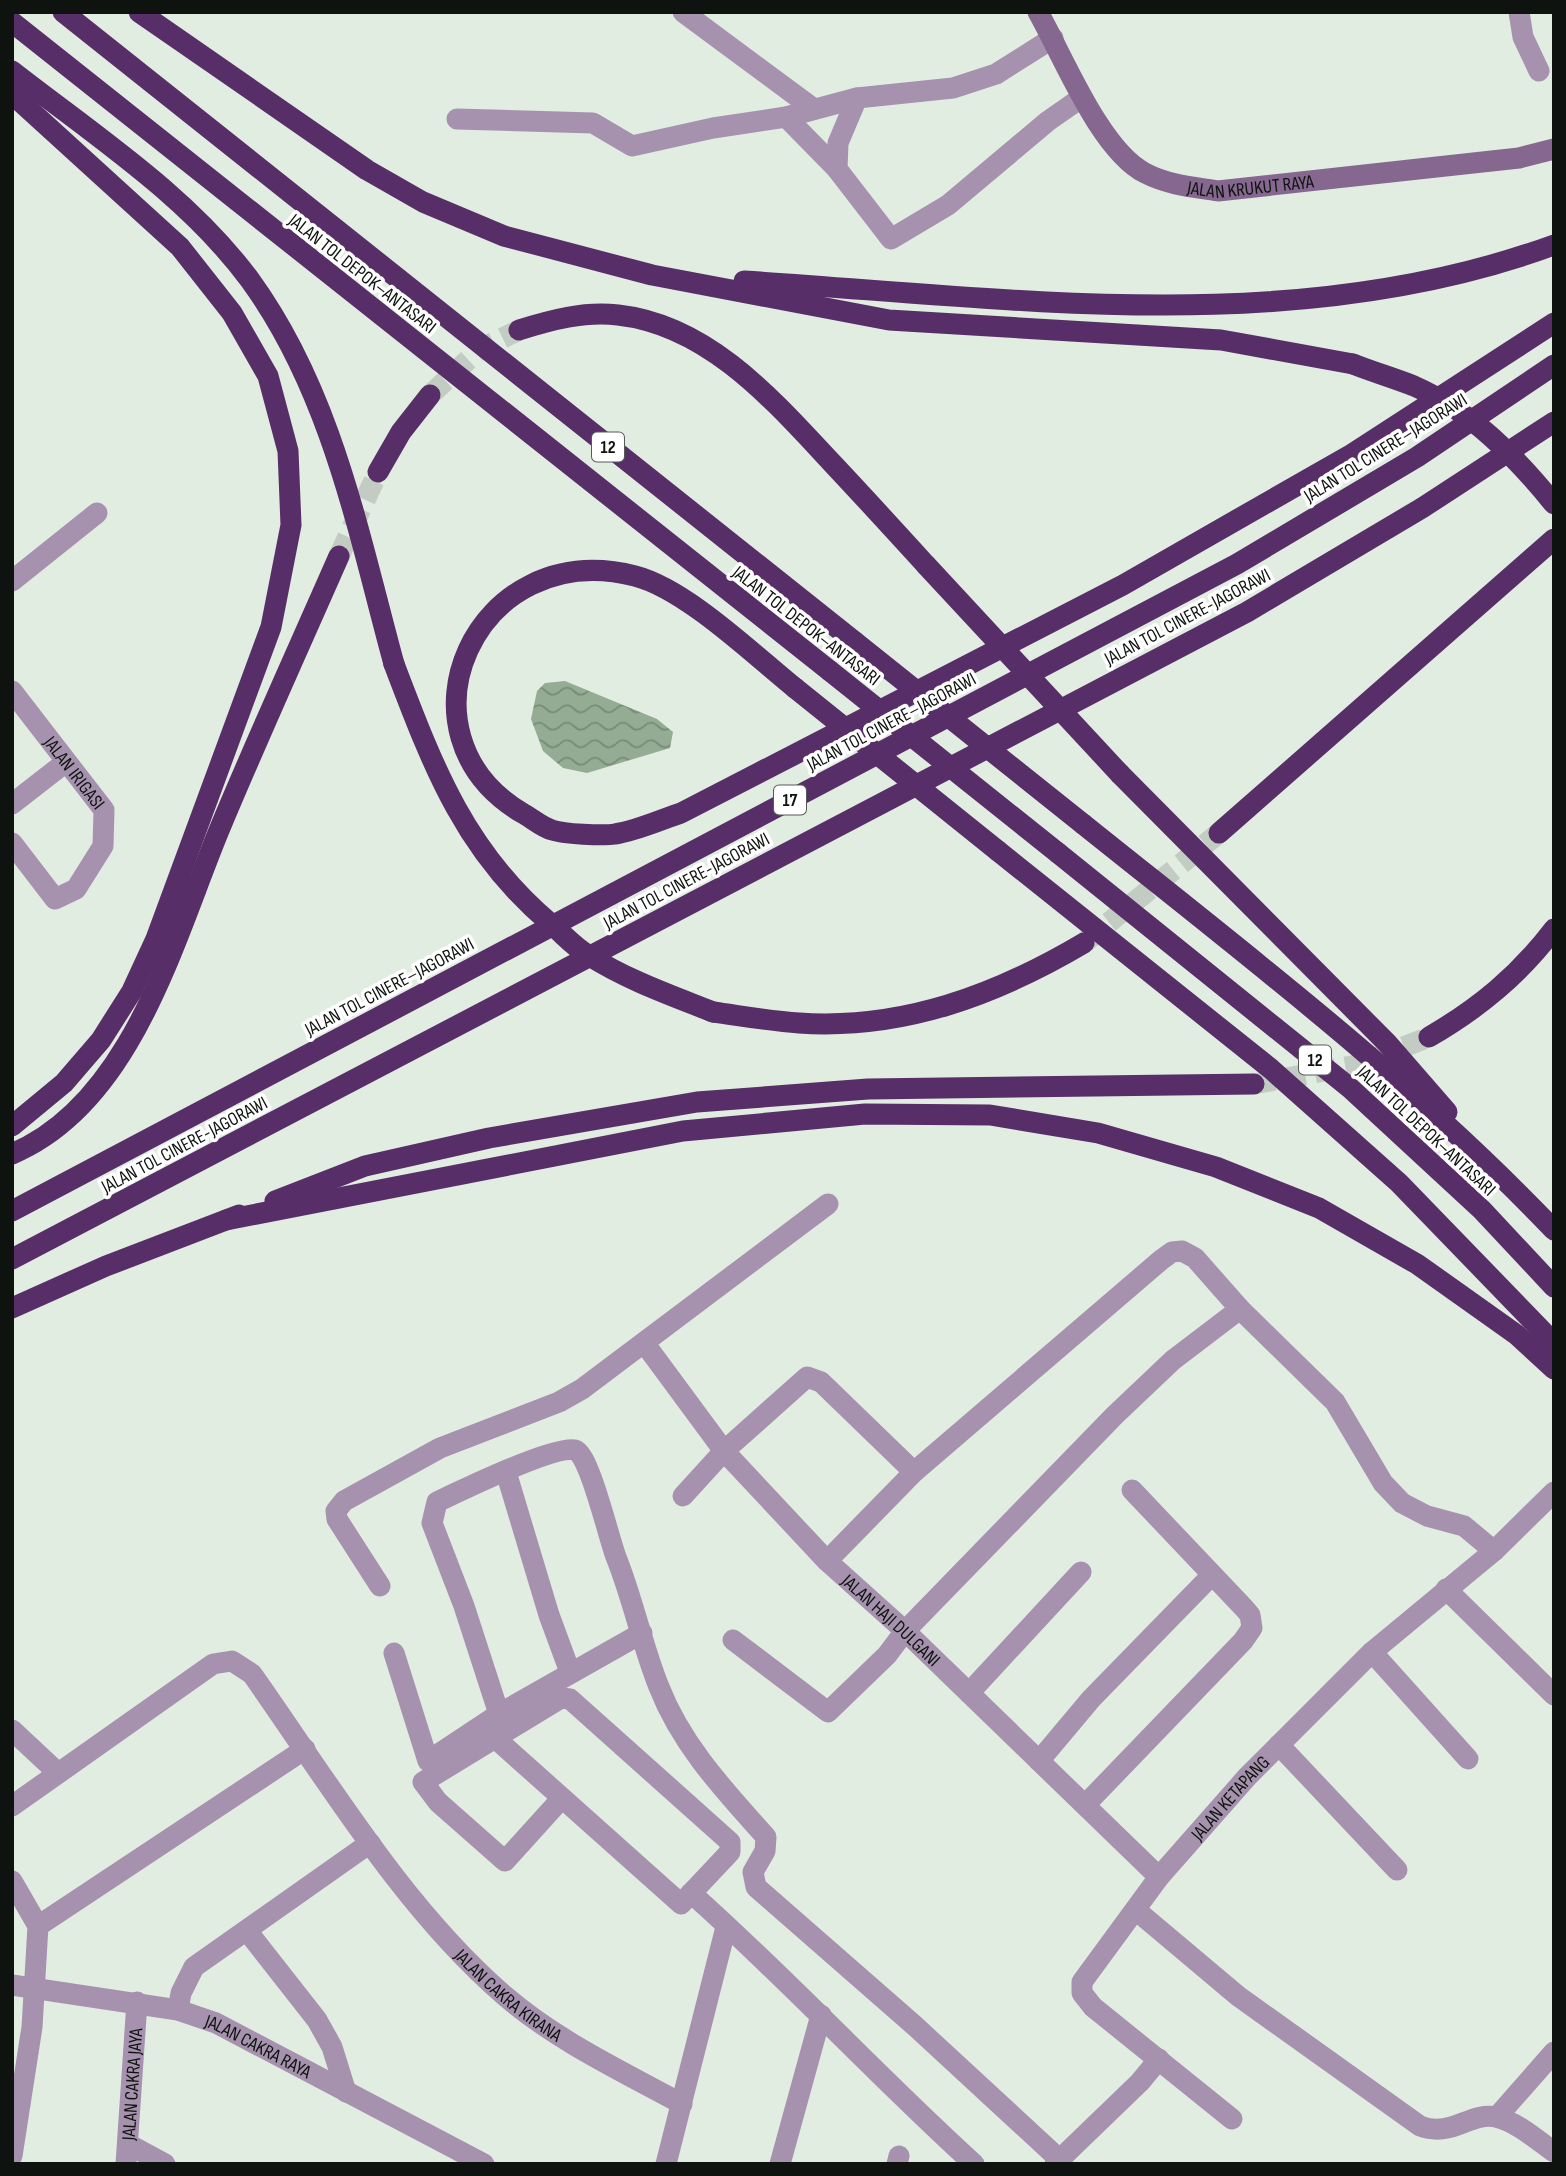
<svg xmlns="http://www.w3.org/2000/svg" width="1566" height="2176" font-family="'Sofia Sans Condensed',sans-serif">
  <defs>
    <pattern id="water-waves" width="16" height="10" patternUnits="userSpaceOnUse" patternTransform="scale(1.75)"><rect width="16" height="10" fill="#94ac93"/><path d="M0 5q4-4 8 0t8 0" fill="none" stroke="#778b76"/></pattern>
  </defs>
  <rect width="100%" height="100%" fill="#e2ede2"/>
  <path fill="url(#water-waves)" d="M565,681L657,719L673,732L670,748L587,773L563,768L543,751L531,719L537,691L545,683Z"/>
  <g fill="none" stroke-linecap="round" stroke-linejoin="round">
    <g stroke="#c2ccc2" stroke-width="21" stroke-dasharray="21 10" stroke-linecap="butt">
      <path d="M430,395L480,349L519,330"/>
      <path d="M339,556L378,472"/>
      <path d="M1085,942L1219,833"/>
      <path d="M1254,1084L1357,1065L1429,1037"/>
    </g>
    <g stroke="#a692ae" stroke-width="21">
      <path d="M683,12L814,109"/>
      <path d="M1519,12L1523,37L1539,71"/>
      <path d="M857,98L838,143L837,169L891,239L948,205L1048,121L1081,98"/>
      <path d="M786,117L837,169"/>
      <path d="M457,119L593,123L632,146L713,128L786,117L857,98L953,88L996,74L1053,38"/>
      <path d="M12,581L97,513"/>
      <path id="s1" d="M12,691L104,810L103,846L76,889L55,899L12,843"/>
      <path d="M12,804L66,762"/>
      <path id="s2" d="M645,1344L724,1451L827,1561L905,1631L1159,1877"/>
      <path d="M506,1472L549,1615L570,1672"/>
      <path d="M683,1496L724,1451L807,1377L821,1382L914,1472"/>
      <path d="M827,1561L914,1472L1161,1260L1172,1252L1182,1251L1195,1258L1240,1309L1335,1402L1383,1483L1402,1503L1427,1516L1464,1526L1494,1551"/>
      <path d="M380,1586L337,1519L336,1511L344,1501L440,1448L559,1402L582,1389L828,1204"/>
      <path d="M1446,1589L1554,1695"/>
      <path d="M733,1640L828,1712L887,1655L905,1631L1115,1415L1173,1360L1240,1309"/>
      <path d="M1372,1652L1468,1759"/>
      <path d="M394,1653L428,1761L499,1714L642,1633"/>
      <path d="M969,1693L1081,1572"/>
      <path d="M499,1714L464,1606L432,1523L437,1502C460,1491 555,1445 575,1450C589,1453 609,1539 616,1557C633,1599 642,1645 659,1687C682,1746 725,1791 766,1837L765,1851L753,1872L756,1887L915,2026L1059,2159"/>
      <path d="M12,1730L58,1773"/>
      <path d="M495,1738L681,1904L730,1852V1842L570,1699L561,1698L423,1782L438,1802L505,1861L562,1798"/>
      <path d="M1279,1745L1397,1870"/>
      <path d="M1039,1761L1091,1699L1211,1576"/>
      <path d="M1086,1804L1243,1641L1252,1628L1250,1615L1244,1608L1132,1490"/>
      <path id="s3" d="M12,1806L213,1664L232,1661L252,1674C329,1783 404,1909 505,1996C557,2041 622,2071 682,2104"/>
      <path d="M12,1881L38,1926L32,2027L12,2156"/>
      <path d="M691,1893C789,1980 877,2076 974,2164"/>
      <path d="M1137,1911L1238,1996L1420,2126C1452,2138 1469,2112 1496,2117C1517,2122 1537,2140 1554,2152"/>
      <path d="M38,1926L305,1749"/>
      <path d="M248,1932L317,2020L332,2047L346,2092"/>
      <path id="s4" d="M12,1985L178,2010L216,2023L484,2164"/>
      <path d="M178,2010L181,1993L194,1967L370,1843"/>
      <path d="M1497,2117L1554,2052"/>
      <path id="s5" d="M1232,2119L1093,2007L1082,1993V1982L1159,1877L1247,1777L1372,1652L1494,1551L1554,1492"/>
      <path d="M128,2144L165,2164"/>
      <path id="s6" d="M126,2164L137,2002"/>
      <path d="M666,2164L726,1927"/>
      <path d="M780,2164L821,2015"/>
      <path d="M897,2164L899,2156"/>
      <path d="M1055,2164L1140,2082L1159,2059"/>
    </g>
    <path stroke="#856790" stroke-width="21" id="s7" d="M1038,12C1063,56 1100,150 1145,173C1168,185 1193,187 1218,191L1519,158L1554,149"/>
    <g stroke="#582e68" stroke-width="21">
      <path d="M63,12L855,642"/>
      <path d="M139,12L367,170L423,202L504,236L652,275L889,320L1221,340L1353,364"/>
      <path d="M12,22L830,671"/>
      <path d="M12,71C94,135 188,196 250,280C332,393 358,532 394,664"/>
      <path d="M12,94L180,247L232,313L268,376L288,451L291,525L271,627L156,939L132,991L101,1040L64,1083L12,1126"/>
      <path d="M744,281C1014,298 1294,340 1554,245"/>
      <path d="M519,330C551,320 584,311 618,315C709,325 774,401 832,463C864,497 895,531 926,565"/>
      <path d="M378,472L401,432L430,395"/>
      <path d="M795,688C754,655 686,589 635,576C475,535 387,735 524,814C533,819 542,827 552,830C563,834 603,836 615,834C636,831 660,820 681,813L1123,585L1352,454L1554,323"/>
      <path d="M1120,774L1387,1043L1447,1112"/>
      <path d="M1083,824C1244,953 1411,1080 1554,1230"/>
      <path d="M1219,833L1554,539"/>
      <path d="M998,851L1271,1069L1399,1183L1554,1343"/>
      <path d="M1058,853L1350,1088L1482,1210L1554,1287"/>
      <path d="M713,1012C742,1016 770,1021 799,1023C903,1030 996,995 1084,943"/>
      <path d="M1429,1037C1479,1008 1519,975 1554,929"/>
      <path d="M12,1154C133,1103 174,938 220,828C258,737 299,647 339,556"/>
      <path d="M275,1201L365,1166L489,1138L697,1102L868,1089L1254,1084"/>
      <path d="M12,1211L1237,564L1417,457L1554,365"/>
      <path d="M226,1220L683,1131L865,1114L990,1115L1098,1133L1216,1167L1319,1208L1417,1264L1517,1335L1554,1369"/>
      <path d="M12,1259L1247,612L1422,508L1554,422"/>
      <path d="M12,1308L106,1266L239,1215"/>
    </g>
    <g stroke="#582e68" stroke-width="21">
      <path d="M1353,364C1373,372 1394,378 1414,386C1471,411 1515,456 1554,504"/>
      <path d="M926,565L1120,774"/>
      <path d="M855,642L1083,824"/>
      <path d="M394,664C433,766 464,851 551,924C563,934 574,947 588,955C627,980 670,995 713,1012"/>
      <path d="M830,671L1058,853"/>
      <path d="M795,688L998,851"/>
    </g>
  </g>
  <g text-anchor="middle" stroke-width="7" stroke-linejoin="round" paint-order="stroke">
    <g fill="#fff" stroke="#575a57" stroke-width="2">
      <rect x="592" y="432.5" width="32" height="29" rx="5"/>
      <rect x="774" y="785.5" width="32" height="29" rx="5"/>
      <rect x="1299" y="1045.5" width="32" height="29" rx="5"/>
    </g>
    <g font-size="18" font-weight="bold" fill="#0f130f">
      <text x="608" y="453">12</text>
      <text x="790" y="806">17</text>
      <text x="1315" y="1066">12</text>
    </g>
    <g font-size="19" fill="#0f130f" stroke="#fff">
      <text dy="7" stroke="none"><textPath href="#s7" startOffset="304">JALAN KRUKUT RAYA</textPath></text>
      <text transform="translate(363 273) rotate(38)" y="7">JALAN TOL DEPOK–ANTASARI</text>
      <text transform="translate(1385 447) rotate(-32)" y="7">JALAN TOL CINERE–JAGORAWI</text>
      <text transform="translate(1187 616) rotate(-28)" y="7">JALAN TOL CINERE-JAGORAWI</text>
      <text transform="translate(807 625) rotate(38)" y="7">JALAN TOL DEPOK–ANTASARI</text>
      <text transform="translate(891 721) rotate(-28)" y="7">JALAN TOL CINERE–JAGORAWI</text>
      <text dy="7" stroke="none"><textPath href="#s1" startOffset="103">JALAN IRIGASI</textPath></text>
      <text transform="translate(686 880) rotate(-28)" y="7">JALAN TOL CINERE-JAGORAWI</text>
      <text transform="translate(389 986) rotate(-28)" y="7">JALAN TOL CINERE–JAGORAWI</text>
      <text transform="translate(1427 1130) rotate(43)" y="7">JALAN TOL DEPOK–ANTASARI</text>
      <text transform="translate(184 1144) rotate(-28)" y="7">JALAN TOL CINERE-JAGORAWI</text>
      <text dy="7" stroke="none"><textPath href="#s2" startOffset="371">JALAN HAJI DULGANI</textPath></text>
      <text dy="7" stroke="none"><textPath href="#s5" startOffset="444">JALAN KETAPANG</textPath></text>
      <text dy="7" stroke="none"><textPath href="#s3" startOffset="702">JALAN CAKRA KIRANA</textPath></text>
      <text dy="7" stroke="none"><textPath href="#s4" startOffset="256">JALAN CAKRA RAYA</textPath></text>
      <text dy="7" stroke="none"><textPath href="#s6" startOffset="80">JALAN CAKRA JAYA</textPath></text>
    </g>
  </g>
  <rect width="1566" height="2176" fill="none" stroke="#0f130f" stroke-width="28"/>
</svg>
